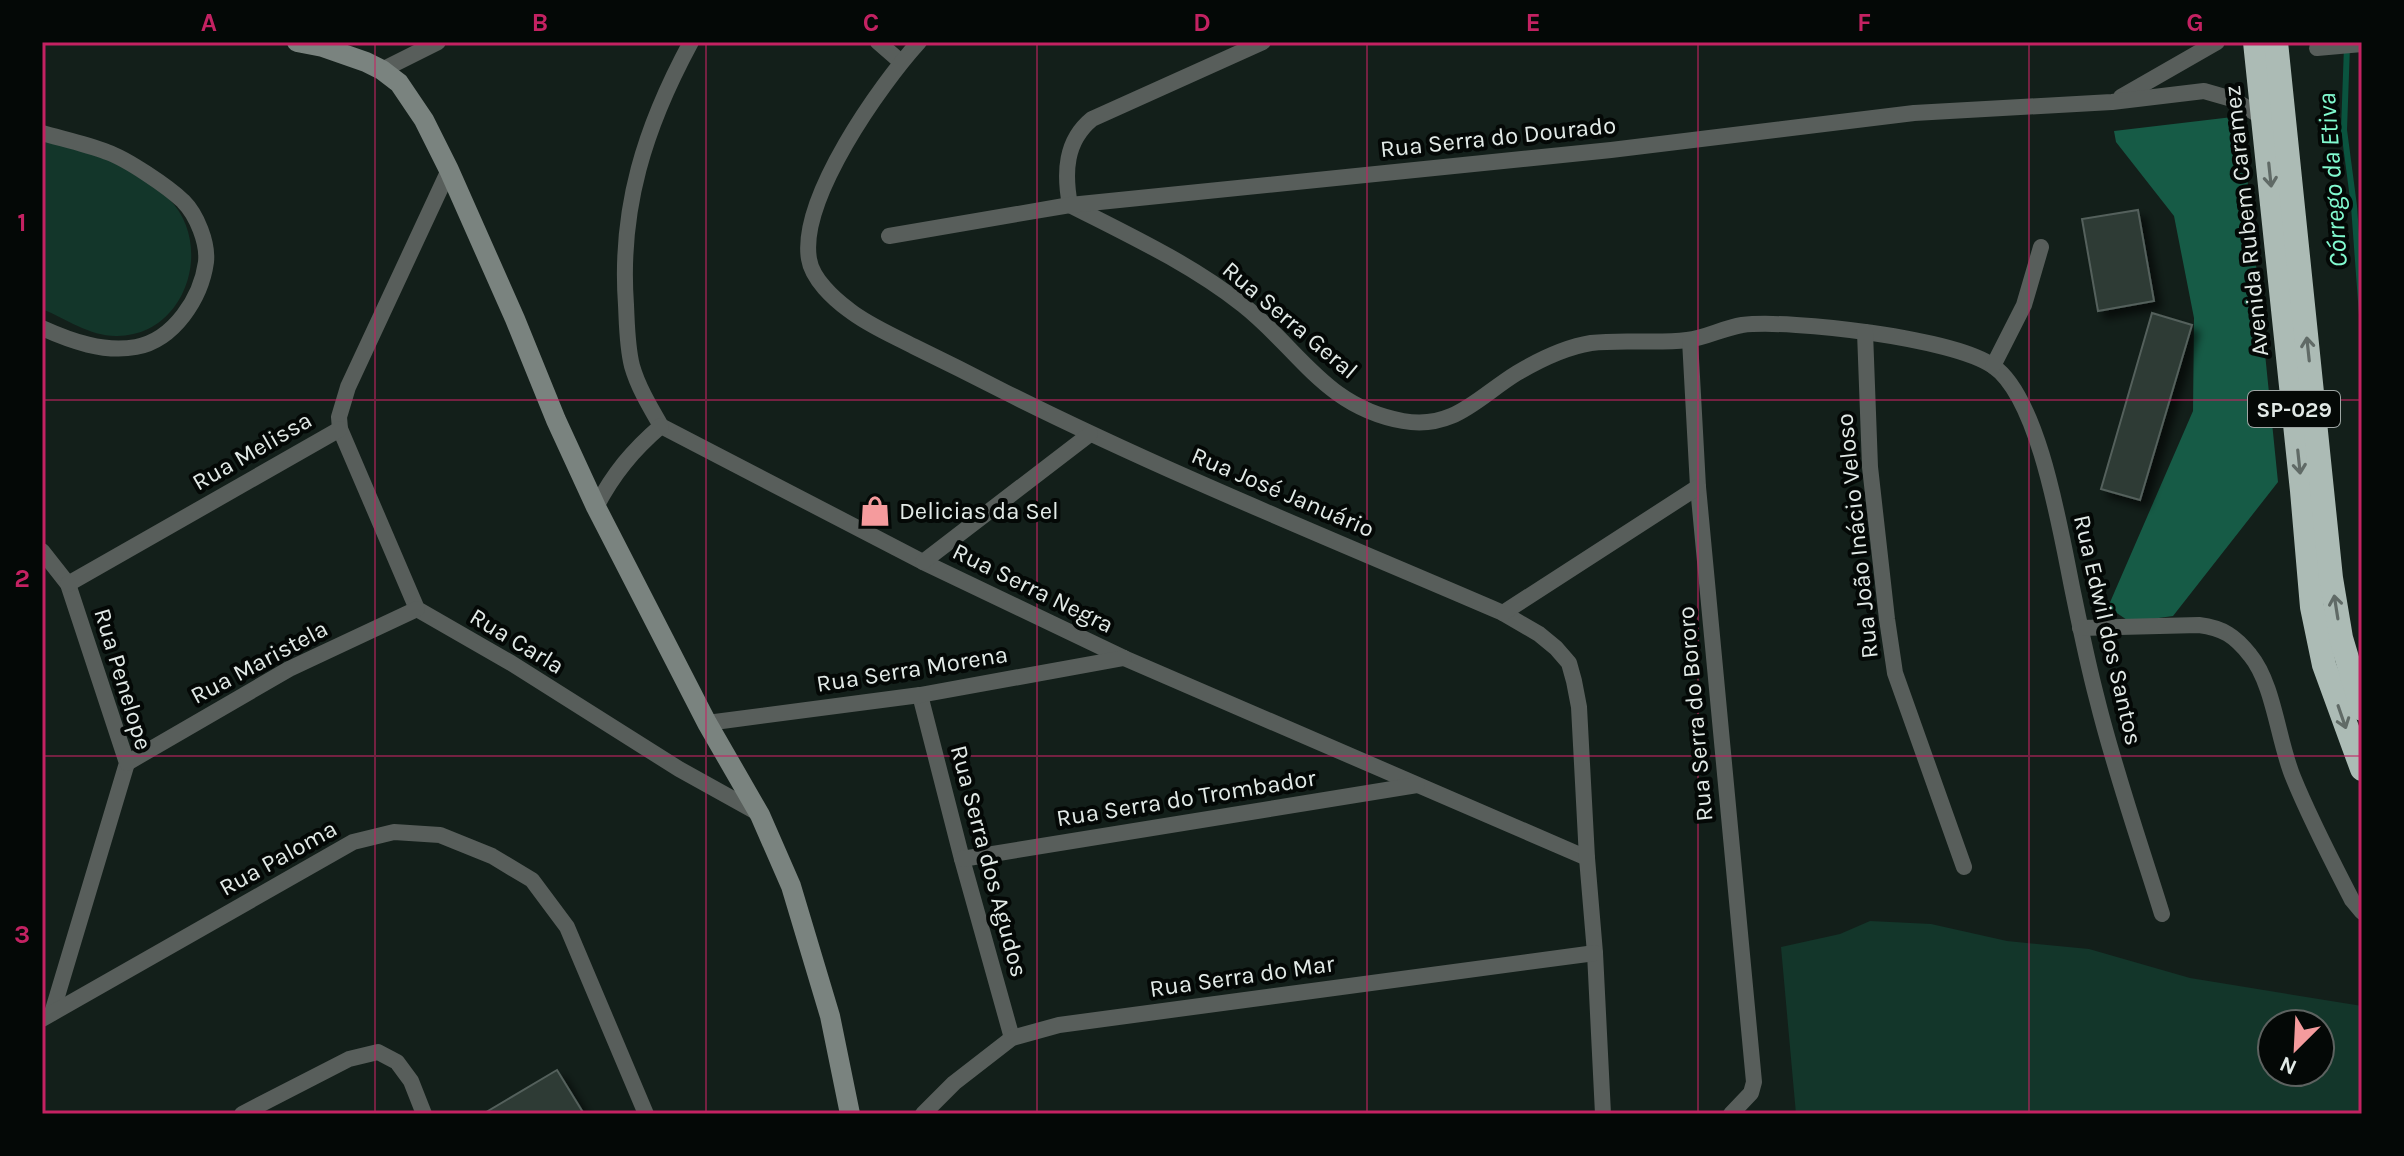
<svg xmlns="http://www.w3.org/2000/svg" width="2404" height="1156" font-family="Karla,sans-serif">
  <defs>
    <filter id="shadow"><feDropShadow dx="7" dy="7" stdDeviation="4" flood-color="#0009"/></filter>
  </defs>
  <rect width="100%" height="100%" fill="#131f1a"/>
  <g fill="#13362a" fill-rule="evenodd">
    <path d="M42,140C63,146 87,149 108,158C123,164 157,187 169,199C215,245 186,337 116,336C89,336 67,319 42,309Z"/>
    <path d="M1870,921L1931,924L2007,941L2089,949L2190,978L2362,1006V1114H1796L1781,947L1840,934ZM2272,1024H2320V1072H2272Z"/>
  </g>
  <path fill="#165b46" d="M2241,116L2278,482L2173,616L2130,622L2108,607L2193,411L2194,318L2174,216L2116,142L2114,131Z"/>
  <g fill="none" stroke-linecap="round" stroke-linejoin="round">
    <path stroke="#0a543f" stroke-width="6" d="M2347,46L2344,130L2354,206L2362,315"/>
  </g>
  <g fill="#2d3a35" stroke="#54615c" stroke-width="2" filter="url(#shadow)">
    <path d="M2138,210L2154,301L2098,311L2082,219Z"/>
    <path d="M2152,313L2192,325L2140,500L2101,489Z"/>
    <path d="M557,1070L584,1114H483Z"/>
  </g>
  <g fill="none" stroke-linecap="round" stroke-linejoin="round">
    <g stroke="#585e5b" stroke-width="16">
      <path d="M691,42C645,127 619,208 626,305C627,325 627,346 632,366C638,387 650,407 661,426L923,562L1124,658L1587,858"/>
      <path d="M878,42L901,62"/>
      <path d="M919,42C880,85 799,199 809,259C812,279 834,299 849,310C868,325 892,335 913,346C944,361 974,376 1005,392C1167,473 1336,541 1503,613L1539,634L1556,648L1569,663L1574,681L1579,707L1587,858L1595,953L1603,1114"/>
      <path d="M2317,48L2362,44"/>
      <path d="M382,70L438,42"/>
      <path d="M2121,97L2217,42"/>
      <path d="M42,133C63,139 86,144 107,152C127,159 167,186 183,201C197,215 208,243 206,262C201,298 174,340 136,347C104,353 71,341 42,328"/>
      <path d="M449,170L348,387L339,417L340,429L417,609L511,663L679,769L760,814"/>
      <path d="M1070,205C1129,235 1191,264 1243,305C1299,349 1325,407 1403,421C1454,430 1478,397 1517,373C1539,360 1566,347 1591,343C1623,339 1656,344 1687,340C1706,338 1723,328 1742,325C1791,319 1953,338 1993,366C2041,399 2062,541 2074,597C2081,631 2088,665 2097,699C2115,772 2140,843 2162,914"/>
      <path d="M1070,205C1064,173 1065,141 1092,119L1263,42"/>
      <path d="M889,236L1070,205L1611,150L1914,113L2112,102L2204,91L2232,99L2264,118"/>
      <path d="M1865,332L1870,467L1887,619L1895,673L1964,867"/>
      <path d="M1690,340L1698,487L1754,1082L1751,1093L1731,1114"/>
      <path d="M1993,366L2024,305L2041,247"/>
      <path d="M596,507C613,474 633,450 661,426"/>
      <path d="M42,551L68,584L127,763L52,1013"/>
      <path d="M923,562L1090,434"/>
      <path d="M68,584L340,429"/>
      <path d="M1503,613L1698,487"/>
      <path d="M2080,628L2199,625C2223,628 2235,636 2250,655C2274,684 2278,741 2293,777C2310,819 2331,859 2352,900L2362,912"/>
      <path d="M920,695L962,859L1012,1038"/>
      <path d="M707,723L920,695L1124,658"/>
      <path d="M127,763L289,669L417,609"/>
      <path d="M962,859L1417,785"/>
      <path d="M42,1019L353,842L394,832L440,835L492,856L532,880L567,927L646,1114"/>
      <path d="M242,1114L349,1059L378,1052L397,1062L411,1081L424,1114"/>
      <path d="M923,1114L954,1083L1012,1038L1059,1025L1595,953"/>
    </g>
    <path stroke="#7a837f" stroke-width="20" d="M297,42L323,47L366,62L382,70L399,83L424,120L449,170L515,319L556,420L596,507L707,723L760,815L791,886L830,1016L850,1114"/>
    <g stroke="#acbbb5" stroke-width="24">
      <path d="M2255,42L2302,491L2312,607L2324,665L2362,769"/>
      <path d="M2276,42L2331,578L2341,638L2362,709"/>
    </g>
  </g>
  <defs><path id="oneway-shaft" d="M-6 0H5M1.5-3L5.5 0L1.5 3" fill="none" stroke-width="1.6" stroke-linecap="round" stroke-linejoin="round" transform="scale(2)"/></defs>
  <g stroke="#606a66">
    <use href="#oneway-shaft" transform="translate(2270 175) rotate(84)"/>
    <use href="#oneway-shaft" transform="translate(2308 349) rotate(-96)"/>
    <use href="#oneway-shaft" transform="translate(2299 462) rotate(84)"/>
    <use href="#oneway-shaft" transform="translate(2336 607) rotate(-99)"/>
    <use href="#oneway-shaft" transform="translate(2342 717) rotate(71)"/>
  </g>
  <path fill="none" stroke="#c42262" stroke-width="2" stroke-opacity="0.55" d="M375,42V1114M706,42V1114M1037,42V1114M1367,42V1114M1698,42V1114M2029,42V1114M42,400H2362M42,756H2362"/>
  <defs>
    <symbol id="shop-bare" viewBox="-9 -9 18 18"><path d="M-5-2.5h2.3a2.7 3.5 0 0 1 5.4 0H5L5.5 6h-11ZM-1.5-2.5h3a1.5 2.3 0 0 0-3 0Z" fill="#f59b9d" stroke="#040806" stroke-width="2.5" paint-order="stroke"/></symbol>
  </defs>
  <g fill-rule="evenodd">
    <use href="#shop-bare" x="853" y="489" width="44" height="44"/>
  </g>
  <g text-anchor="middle" stroke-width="8" stroke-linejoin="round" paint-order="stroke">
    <rect fill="#040806" stroke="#9fa6a4" stroke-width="2" x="2248" y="391" width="92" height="36" rx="6"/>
    <g font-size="22" font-weight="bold" fill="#e2eae7">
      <text x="2294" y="417">SP-029</text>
    </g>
    <g font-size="24" fill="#e2eae7" stroke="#040806">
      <text transform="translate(1498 137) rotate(-6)" y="8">Rua Serra do Dourado</text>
      <text transform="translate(2246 221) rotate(-96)" y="8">Avenida Rubem Caramez</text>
      <text transform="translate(1290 320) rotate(40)" y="8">Rua Serra Geral</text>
      <text transform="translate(252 451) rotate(-30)" y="8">Rua Melissa</text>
      <text transform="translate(1283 492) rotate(23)" y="8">Rua José Januário</text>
      <text transform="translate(1857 536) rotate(-96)" y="8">Rua João Inácio Veloso</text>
      <text transform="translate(1033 588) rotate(26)" y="8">Rua Serra Negra</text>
      <text transform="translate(2108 630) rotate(77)" y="8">Rua Edwil dos Santos</text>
      <text transform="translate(517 641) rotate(31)" y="8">Rua Carla</text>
      <text transform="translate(259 662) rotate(-28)" y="8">Rua Maristela</text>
      <text transform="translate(912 669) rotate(-9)" y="8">Rua Serra Morena</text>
      <text transform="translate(123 679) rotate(73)" y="8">Rua Penelope</text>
      <text transform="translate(1695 714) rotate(-95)" y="8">Rua Serra do Bororo</text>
      <text transform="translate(1186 798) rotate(-9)" y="8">Rua Serra do Trombador</text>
      <text transform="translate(278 858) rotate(-29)" y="8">Rua Paloma</text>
      <text transform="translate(989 861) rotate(75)" y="8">Rua Serra dos Agudos</text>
      <text transform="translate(1242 976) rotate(-8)" y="8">Rua Serra do Mar</text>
    </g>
    <g font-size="24" fill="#e2eae7" stroke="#040806" text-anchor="start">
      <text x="899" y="519">Delicias da Sel</text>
    </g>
    <g font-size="26" font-style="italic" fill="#82fbd0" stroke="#040806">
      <text transform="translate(2332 180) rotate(-94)" y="9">Córrego da Etiva</text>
    </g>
  </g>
  <rect width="2404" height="1156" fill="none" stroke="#040806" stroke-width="88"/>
  <g transform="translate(2296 1048) rotate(204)"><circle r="38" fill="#040806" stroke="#5d6260" stroke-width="2"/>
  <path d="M0-6L14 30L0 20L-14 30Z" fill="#f59b9d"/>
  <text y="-12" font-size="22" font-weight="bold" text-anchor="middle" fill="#e2eae7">N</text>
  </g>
  <rect x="44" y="44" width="2316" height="1068" fill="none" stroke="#c42262" stroke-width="3"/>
  <g font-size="26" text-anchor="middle" font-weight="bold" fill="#c42262">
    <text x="209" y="31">A</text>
    <text x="540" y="31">B</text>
    <text x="871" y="31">C</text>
    <text x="1202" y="31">D</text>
    <text x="1533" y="31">E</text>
    <text x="1864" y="31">F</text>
    <text x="2195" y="31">G</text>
    <text x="22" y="231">1</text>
    <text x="22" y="587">2</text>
    <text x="22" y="943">3</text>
  </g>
</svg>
